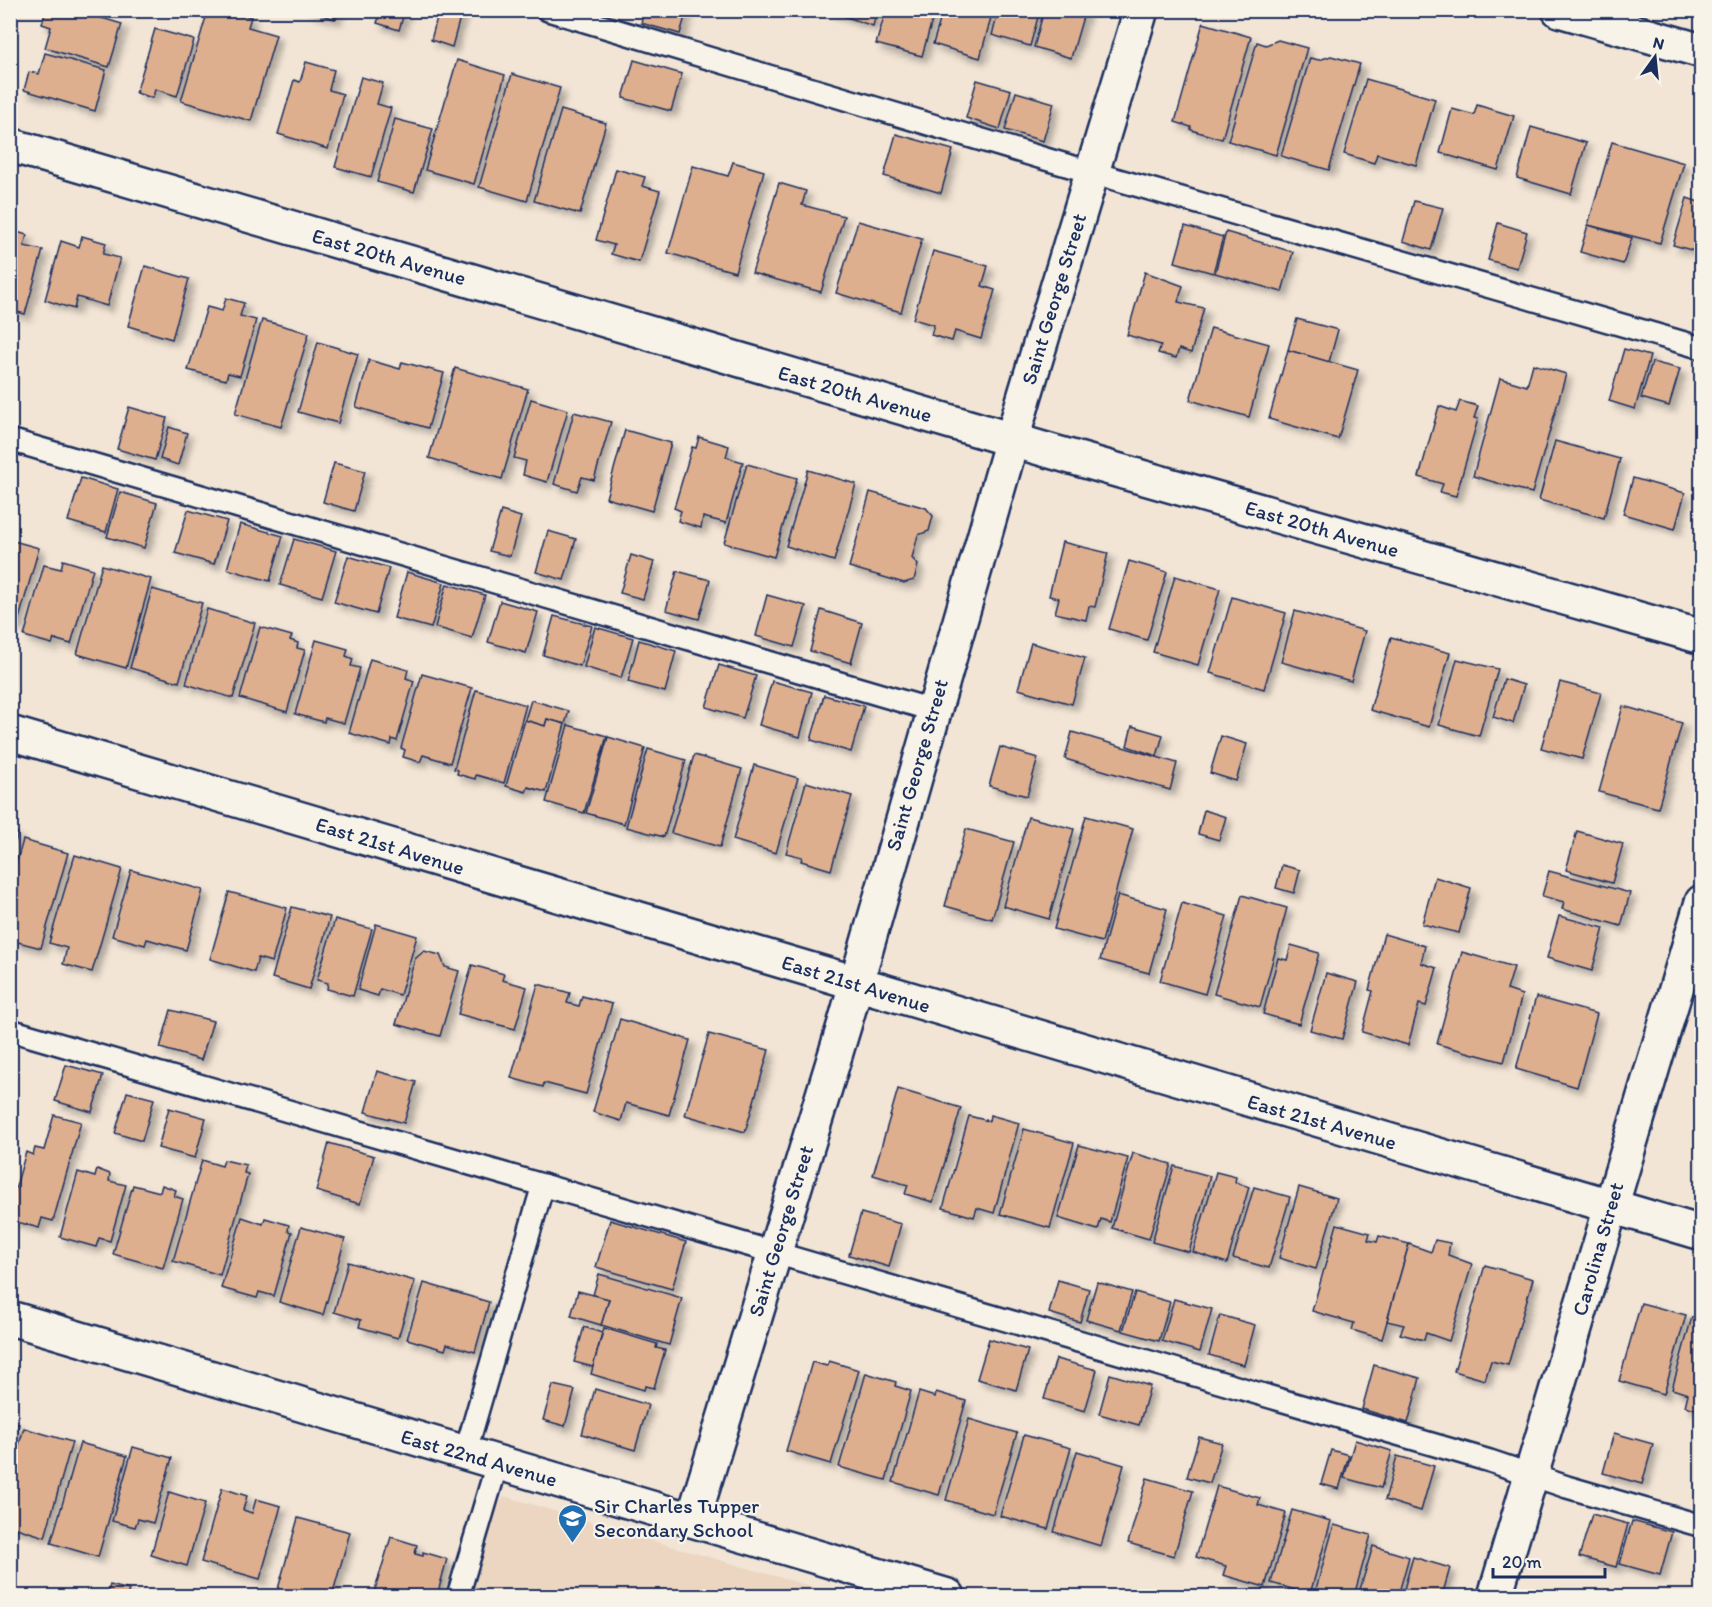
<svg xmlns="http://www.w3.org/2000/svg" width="1712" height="1607" font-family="Itim,sans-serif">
  <defs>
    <filter id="shadow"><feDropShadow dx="5.5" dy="5.5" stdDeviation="3" flood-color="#0004"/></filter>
  </defs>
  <rect width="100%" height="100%" fill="#f2e5d6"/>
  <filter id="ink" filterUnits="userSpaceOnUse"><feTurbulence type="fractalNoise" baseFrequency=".0167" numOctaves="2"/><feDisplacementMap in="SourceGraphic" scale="12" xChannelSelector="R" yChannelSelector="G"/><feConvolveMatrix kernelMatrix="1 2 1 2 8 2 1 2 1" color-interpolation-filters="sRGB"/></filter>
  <g filter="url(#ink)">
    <path fill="#ecd5c1" d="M504,1496L684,1550L845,1596H467L490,1521Z"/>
    <g fill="#deaf8f" stroke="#1b2f5e" stroke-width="1.5" filter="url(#shadow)">
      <path d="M46,10H75L122,24L109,67L45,48L51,27L42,24Z"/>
      <path d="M208,10H245L244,15L251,17L248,27L276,35L251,121L181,101Z"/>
      <path d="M306,10H338L335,19Z"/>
      <path d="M381,10H405L399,30L377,23Z"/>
      <path d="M439,10H462L452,47L431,40Z"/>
      <path d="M644,10H687L680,34L641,23Z"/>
      <path d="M826,10H877L873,26Z"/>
      <path d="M886,10H935L922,56L876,44Z"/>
      <path d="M943,10H993L980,58L933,44Z"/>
      <path d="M999,10H1040L1030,46L992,35Z"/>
      <path d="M1044,10H1085L1071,58L1034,47Z"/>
      <path d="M1203,23L1251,37L1222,139L1191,130V127L1175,122Z"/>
      <path d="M155,29L194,40L177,96L155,89L153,98L136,93Z"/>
      <path d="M1278,40L1307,48L1276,155L1228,141L1257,42L1266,45Z"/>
      <path d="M45,53L106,70L95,111L24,90L29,72L39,74Z"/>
      <path d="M1331,56L1360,64L1329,170L1281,156L1310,58L1319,60Z"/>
      <path d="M457,60L505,75L474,184L425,170Z"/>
      <path d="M634,60L682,74L671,111L623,98Z"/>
      <path d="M306,62L334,70L329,90L343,94L328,149L278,134L294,80L300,82Z"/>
      <path d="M512,74L560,88L527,201L479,187Z"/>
      <path d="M361,77L383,83L377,104L391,108L371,177L335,167Z"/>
      <path d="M1366,79L1435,99L1416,165L1377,154L1374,163L1344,154Z"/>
      <path d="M977,80L1011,90L1000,129L966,118Z"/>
      <path d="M1016,92L1054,103L1043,141L1005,130Z"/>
      <path d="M1477,105L1514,116L1498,170L1440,153L1452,109L1474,115Z"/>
      <path d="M561,110L606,123L580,214L534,201Z"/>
      <path d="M395,119L433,129L414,192L377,182Z"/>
      <path d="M1531,127L1586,143L1571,194L1517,178Z"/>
      <path d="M896,134L953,150L941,193L884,176Z"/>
      <path d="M1612,142L1684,163L1660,243L1588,225Z"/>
      <path d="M733,162L764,171L735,272L668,253L693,166L728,176Z"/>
      <path d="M616,169L645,177L642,186L660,191L639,262L611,254L614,245L596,240Z"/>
      <path d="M779,183L806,191L802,205L844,216L821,292L752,273Z"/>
      <path d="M1687,198L1702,203V253L1673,245Z"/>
      <path d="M1414,201L1443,208L1431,250L1403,241Z"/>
      <path d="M858,221L922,239L901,312L836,293Z"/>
      <path d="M1498,223L1527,232L1517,268L1488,260Z"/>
      <path d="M1588,225L1632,238L1623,264L1580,252Z"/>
      <path d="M1185,226L1223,237L1213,273L1175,262Z"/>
      <path d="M10,230L27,235L24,246L43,250L25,314L10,310Z"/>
      <path d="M1226,232L1293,252L1282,292L1215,273Z"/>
      <path d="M82,236L106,243L103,254L120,258L107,306L77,297L74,309L45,300L61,241L79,247Z"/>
      <path d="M933,251L988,266L982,286L995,290L981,339L955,331L952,341L931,335L934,325L913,319Z"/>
      <path d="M145,266L189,279L172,339L128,326Z"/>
      <path d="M1145,272L1183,286L1178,302L1204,308L1191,353L1179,349L1176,358L1158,353L1161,345L1127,335Z"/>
      <path d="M226,298L244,303L240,316L256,320L240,376L228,373L226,380L188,370L207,307L222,311Z"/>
      <path d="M1297,319L1338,330L1329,362L1288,350Z"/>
      <path d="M262,320L309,333L281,427L235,414Z"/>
      <path d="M1211,328L1269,344L1249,417L1190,400Z"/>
      <path d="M318,342L358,354L338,423L298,412Z"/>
      <path d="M1624,349L1650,356L1635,409L1609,401Z"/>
      <path d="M1288,350L1358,370L1338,439L1269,419Z"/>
      <path d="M369,360L400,369L402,362L444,373L428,428L356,407Z"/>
      <path d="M1652,362L1680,369L1669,406L1641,398Z"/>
      <path d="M1533,364L1566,374L1532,493L1473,476L1500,378L1527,386Z"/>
      <path d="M455,368L528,389L502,479L429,458Z"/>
      <path d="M531,399L568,410L547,482L523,475L526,461L514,458Z"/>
      <path d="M1460,401L1478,406L1474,418L1478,419L1456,496L1440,492L1443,484L1419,477L1439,406L1456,412Z"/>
      <path d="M129,407L167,418L155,460L117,449Z"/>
      <path d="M574,412L611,422L594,480L582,477L577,491L554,484Z"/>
      <path d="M169,427L187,433L178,465L160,459Z"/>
      <path d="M625,430L671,443L652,511L606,498Z"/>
      <path d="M699,437L729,446L726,457L743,462L726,523L703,517L701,528L678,521L681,511L674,508L692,447L696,448Z"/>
      <path d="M1555,441L1620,459L1604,518L1539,500Z"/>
      <path d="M334,463L365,471L354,511L323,502Z"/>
      <path d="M747,464L797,478L774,557L724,543Z"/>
      <path d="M808,470L856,484L834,561L786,546Z"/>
      <path d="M81,478L118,489L106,532L68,521Z"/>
      <path d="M1633,478L1685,493L1675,529L1623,514Z"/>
      <path d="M120,492L157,503L144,548L107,537Z"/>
      <path d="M870,492L926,508L933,516L929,531L918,535L912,558L918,565L914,580L904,583L849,567Z"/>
      <path d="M188,510L227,521L214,564L175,553Z"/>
      <path d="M1702,510V528L1697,527Z"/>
      <path d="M501,511L521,517L510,556L489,551Z"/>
      <path d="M240,524L283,536L270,581L227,569Z"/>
      <path d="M548,531L576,539L564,580L536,572Z"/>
      <path d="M294,539L336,551L322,597L280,585Z"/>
      <path d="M10,540L39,548L17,626L10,624Z"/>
      <path d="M1062,542L1108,553L1095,607L1089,606L1086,620L1055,613L1059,598L1049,596Z"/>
      <path d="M631,555L654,562L643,599L620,593Z"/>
      <path d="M348,556L389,568L376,614L334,602Z"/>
      <path d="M63,560L93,569L71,644L54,639L52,644L24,636L44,565L61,569Z"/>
      <path d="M1129,561L1167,572L1147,640L1109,629Z"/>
      <path d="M102,565L151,579L126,668L77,654Z"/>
      <path d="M677,571L710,580L699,619L666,610Z"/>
      <path d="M407,572L444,583L431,628L394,618Z"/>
      <path d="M1175,576L1220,589L1198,665L1153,652Z"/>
      <path d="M447,584L485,595L472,638L435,627Z"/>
      <path d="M152,589L202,603L179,682L130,668Z"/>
      <path d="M767,595L806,606L794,647L756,636Z"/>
      <path d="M1232,597L1286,613L1264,689L1210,673Z"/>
      <path d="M500,601L538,612L526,653L488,642Z"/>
      <path d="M207,609L255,623L233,698L186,684Z"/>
      <path d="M821,610L862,623L851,663L810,651Z"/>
      <path d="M1295,611L1365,631L1351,681L1281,662Z"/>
      <path d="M554,616L592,626L580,666L543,655Z"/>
      <path d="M260,627L292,636L290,640L298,643L297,648L305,650L287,712L240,698Z"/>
      <path d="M595,627L633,638L621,678L584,667Z"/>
      <path d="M1391,637L1450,653L1429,727L1370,710Z"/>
      <path d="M316,640L348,649L346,656L353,659L351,666L360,668L344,723L325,718L324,722L295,714Z"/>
      <path d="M639,640L676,651L665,692L628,682Z"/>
      <path d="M1031,643L1085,658L1072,704L1018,689Z"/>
      <path d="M370,659L408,670L406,678L414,681L397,741L392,739L391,745L349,733Z"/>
      <path d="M1457,659L1498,669L1479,736L1439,725Z"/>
      <path d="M719,665L756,676L743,718L706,707Z"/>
      <path d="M422,674L472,688L450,763L423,755L420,762L403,757L405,750L401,748Z"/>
      <path d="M1504,679L1524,685L1513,723L1493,717Z"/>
      <path d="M772,681L812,692L800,737L759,725Z"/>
      <path d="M1560,682L1601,693L1582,759L1541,748Z"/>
      <path d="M476,690L526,705L504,783L476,775L475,779L457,774L458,770L454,769Z"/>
      <path d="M824,695L864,706L851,752L811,740Z"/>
      <path d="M531,700L569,711L565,724L547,719L545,726L525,720Z"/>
      <path d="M1623,706L1682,723L1658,808L1599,792Z"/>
      <path d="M547,719L565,724L546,792L528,787L526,792L506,786L525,720L545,726Z"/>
      <path d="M568,725L607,736L584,813L546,802Z"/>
      <path d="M1132,726L1163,735L1157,756L1127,746Z"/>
      <path d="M1072,732L1177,763L1170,790L1065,759Z"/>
      <path d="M1221,736L1247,744L1236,781L1210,773Z"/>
      <path d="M608,737L645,748L624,824L586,813Z"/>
      <path d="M1000,747L1038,758L1027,796L989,786Z"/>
      <path d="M648,749L686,760L664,837L626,827Z"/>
      <path d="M694,755L742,769L720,847L671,833Z"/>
      <path d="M754,765L798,778L776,853L733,840Z"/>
      <path d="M806,782L852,796L831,870L801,861L802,857L786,853Z"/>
      <path d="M1204,810L1226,817L1219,840L1198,834Z"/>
      <path d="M1086,816L1133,829L1102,942L1054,929Z"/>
      <path d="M1028,817L1074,829L1049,919L1003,906Z"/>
      <path d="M966,829L1014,842L992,919L945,906Z"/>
      <path d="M10,831L18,833L10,858Z"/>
      <path d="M1577,831L1623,844L1612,883L1566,870Z"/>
      <path d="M23,840L68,853L41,948L10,940V884Z"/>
      <path d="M75,855L122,869L92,972L63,964L67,948L49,943Z"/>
      <path d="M1282,865L1300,870L1294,893L1276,888Z"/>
      <path d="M131,870L203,890L186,950L147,939L145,945L112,936Z"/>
      <path d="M1549,871L1630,893L1621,926L1562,909L1564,902L1542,896Z"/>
      <path d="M1435,877L1471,888L1459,933L1422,924Z"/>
      <path d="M229,892L287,908L272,962L258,958L254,972L210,959Z"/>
      <path d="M1118,895L1167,909L1149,973L1100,960Z"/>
      <path d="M1242,895L1287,908L1260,1007L1214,994Z"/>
      <path d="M1182,903L1227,916L1205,994L1160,981Z"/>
      <path d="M292,907L330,917L309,989L272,978Z"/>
      <path d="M1559,916L1604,928L1592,971L1547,958Z"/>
      <path d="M335,919L372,929L353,996L327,989L328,983L317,980Z"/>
      <path d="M376,924L417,936L400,995L380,989L378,996L358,990Z"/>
      <path d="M1384,934L1425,946L1421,963L1437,968L1426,1006L1419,1004L1408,1045L1362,1032L1373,991L1369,990Z"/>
      <path d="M1291,945L1319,953L1299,1024L1263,1014L1278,958L1287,960Z"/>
      <path d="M424,951L440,955L445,967L459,971L440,1036L396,1024L415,959Z"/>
      <path d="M1462,952L1514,967L1507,990L1522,995L1504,1062L1437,1044Z"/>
      <path d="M472,965L504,974L502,980L527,987L515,1029L458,1014Z"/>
      <path d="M1326,973L1358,982L1342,1039L1310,1030Z"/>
      <path d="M538,984L570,993L567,1003L579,1006L582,996L612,1004L586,1094L544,1083L543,1087L511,1078Z"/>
      <path d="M1536,997L1597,1014L1577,1087L1516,1069Z"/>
      <path d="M171,1010L213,1021L201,1060L160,1048Z"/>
      <path d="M620,1019L690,1040L669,1115L626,1103L621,1121L593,1112Z"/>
      <path d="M709,1034L769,1050L745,1132L685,1115Z"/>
      <path d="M66,1065L103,1075L92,1112L55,1101Z"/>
      <path d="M377,1071L416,1082L404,1123L365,1112Z"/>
      <path d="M898,1089L961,1108L933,1202L905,1194L908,1185L873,1175Z"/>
      <path d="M127,1092L154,1099L142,1141L115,1133Z"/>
      <path d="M169,1108L206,1118L195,1158L158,1148Z"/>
      <path d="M54,1115L81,1122L53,1221L42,1218L39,1228L10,1220V1207L26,1152L33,1155L35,1148L44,1150Z"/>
      <path d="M990,1115L1019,1123L994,1213L977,1208L974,1217L943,1208L969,1116L989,1121Z"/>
      <path d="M1024,1129L1074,1143L1050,1228L1000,1214Z"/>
      <path d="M329,1143L374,1156L360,1204L316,1191Z"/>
      <path d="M1079,1145L1128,1158L1110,1222L1101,1219L1098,1230L1058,1218Z"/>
      <path d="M1133,1153L1171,1164L1149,1239L1112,1228Z"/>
      <path d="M202,1160L222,1166L224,1160L246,1165L244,1173L248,1174L220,1275L173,1261Z"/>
      <path d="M1174,1166L1210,1176L1189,1252L1152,1242Z"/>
      <path d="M97,1169L110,1174L109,1181L126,1185L110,1241L99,1238L96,1247L60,1237L78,1172L95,1177Z"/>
      <path d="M1216,1172L1236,1177L1235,1182L1249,1187L1227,1263L1193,1252Z"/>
      <path d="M133,1185L160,1192L162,1185L176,1190L174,1196L183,1199L163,1268L113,1254Z"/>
      <path d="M1254,1187L1290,1197L1269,1268L1233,1258Z"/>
      <path d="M1299,1187L1337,1198L1316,1269L1279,1258Z"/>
      <path d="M861,1213L901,1224L889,1267L849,1255Z"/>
      <path d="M242,1217L263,1224L265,1218L289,1225L288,1231L292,1232L274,1296L259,1292L257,1298L221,1288Z"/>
      <path d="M610,1220L686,1242L672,1289L596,1267Z"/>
      <path d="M1337,1224L1370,1233L1368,1240L1377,1242L1379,1236L1409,1244L1382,1339L1352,1330L1354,1323L1312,1311Z"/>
      <path d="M301,1227L345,1239L323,1315L279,1302Z"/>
      <path d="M1435,1240L1450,1243L1448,1255L1472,1264L1449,1341L1426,1333L1424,1340L1400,1334L1404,1325L1387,1321L1409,1244L1431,1252Z"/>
      <path d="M348,1262L415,1281L398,1338L359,1327L361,1320L334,1312Z"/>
      <path d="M1485,1265L1533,1279L1508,1365L1491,1361L1485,1380L1454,1371Z"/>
      <path d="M599,1274L682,1298L669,1345L601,1325L609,1299L593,1295Z"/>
      <path d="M1058,1280L1089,1289L1080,1322L1049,1313Z"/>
      <path d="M1097,1282L1132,1292L1121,1330L1086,1320Z"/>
      <path d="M424,1283L489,1302L475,1352L447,1344L445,1350L407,1339Z"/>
      <path d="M578,1291L609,1299L601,1325L571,1316Z"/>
      <path d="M1135,1292L1170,1302L1159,1341L1123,1331Z"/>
      <path d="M1174,1299L1212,1309L1200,1352L1162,1341Z"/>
      <path d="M1641,1303L1686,1315L1664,1394L1619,1381Z"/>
      <path d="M1220,1315L1255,1325L1244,1365L1209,1355Z"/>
      <path d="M1692,1317L1702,1320V1411L1685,1406L1688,1394L1672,1389Z"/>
      <path d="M584,1327L602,1333L593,1367L574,1362Z"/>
      <path d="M604,1328L657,1344L656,1348L665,1350L654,1388L645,1386L644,1390L591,1374Z"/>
      <path d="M989,1339L1028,1350L1016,1390L977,1379Z"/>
      <path d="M1056,1359L1097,1370L1085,1411L1044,1399Z"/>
      <path d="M829,1361L859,1370L831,1464L786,1451L812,1362L827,1366Z"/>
      <path d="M1374,1365L1420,1378L1408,1423L1362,1409Z"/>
      <path d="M866,1373L896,1382L895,1386L911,1391L886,1480L839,1467Z"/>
      <path d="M1110,1374L1150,1386L1139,1425L1099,1414Z"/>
      <path d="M553,1385L575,1390L565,1426L543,1420Z"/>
      <path d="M595,1389L648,1405L635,1450L582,1434Z"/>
      <path d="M919,1392L935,1397L936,1392L966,1401L939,1495L893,1482Z"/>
      <path d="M969,1419L1017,1433L993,1514L946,1500Z"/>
      <path d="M10,1421L19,1424L10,1455Z"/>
      <path d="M24,1428L72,1442L45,1537L10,1526V1475Z"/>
      <path d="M1614,1433L1653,1444L1642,1484L1603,1473Z"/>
      <path d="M1024,1435L1071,1448L1048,1529L1000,1516Z"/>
      <path d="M1199,1437L1222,1443L1210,1483L1187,1477Z"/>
      <path d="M1355,1440L1392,1451L1381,1488L1344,1478Z"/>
      <path d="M80,1443L127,1456L98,1557L51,1543Z"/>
      <path d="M133,1447L172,1458L153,1523L138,1519L135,1527L112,1521Z"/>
      <path d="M1331,1450L1349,1455L1339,1489L1321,1484Z"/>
      <path d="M1077,1451L1124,1465L1101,1546L1054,1532Z"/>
      <path d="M1397,1456L1434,1466L1421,1511L1385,1500Z"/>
      <path d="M1147,1478L1193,1491L1174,1556L1128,1543Z"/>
      <path d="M1217,1486L1260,1498L1258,1505L1286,1513L1265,1587L1223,1575L1226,1566L1196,1557Z"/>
      <path d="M222,1488L247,1496L243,1510L252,1513L256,1499L281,1506L260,1579L201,1562Z"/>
      <path d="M169,1492L205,1503L187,1566L151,1555Z"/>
      <path d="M1292,1510L1331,1521L1310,1594L1271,1583Z"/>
      <path d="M1592,1514L1628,1524L1616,1567L1579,1557Z"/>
      <path d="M298,1518L350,1532L332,1596H276Z"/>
      <path d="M1632,1521L1672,1532L1660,1575L1620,1564Z"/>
      <path d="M1334,1525L1371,1535L1354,1596H1314Z"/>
      <path d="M391,1537L417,1545L415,1554L423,1556V1552L447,1559L437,1596H373Z"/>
      <path d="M1373,1546L1409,1557L1398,1596H1358Z"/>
      <path d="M1413,1557L1450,1568L1442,1596H1402Z"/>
      <path d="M110,1585L129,1590L127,1596H107Z"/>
      <path d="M1556,1591L1574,1596H1555Z"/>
    </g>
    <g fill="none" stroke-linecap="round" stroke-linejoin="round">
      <defs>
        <g id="service">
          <path d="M548,10L1049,160L1702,348"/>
          <path d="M10,440L932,710"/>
          <path d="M10,1030L1490,1461L1567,1487L1702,1526"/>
          <path d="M465,1454L543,1185"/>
          <path d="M458,1596L497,1464"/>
        </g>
        <g id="minor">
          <path d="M1559,10L1702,51"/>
          <path d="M10,145L1050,451L1702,637"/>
          <path d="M10,733L1702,1233"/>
          <path d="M10,1318L948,1596"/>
          <path d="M693,1520L844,1026L1024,398L1141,10"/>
          <path d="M1495,1596L1702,902"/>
        </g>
      </defs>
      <use href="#service" stroke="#1b2f5e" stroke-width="26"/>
      <use href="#minor" stroke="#1b2f5e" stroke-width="38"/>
      <use href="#service" stroke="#f7f3e8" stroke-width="21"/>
      <use href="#minor" stroke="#f7f3e8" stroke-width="33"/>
    </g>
  </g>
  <defs>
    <symbol id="school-pin" viewBox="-11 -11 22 30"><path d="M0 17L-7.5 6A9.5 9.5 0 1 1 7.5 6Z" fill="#1f6fb2" stroke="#f7f3e8"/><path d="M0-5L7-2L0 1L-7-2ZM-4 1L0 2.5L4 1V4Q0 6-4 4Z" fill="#fff"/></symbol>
  </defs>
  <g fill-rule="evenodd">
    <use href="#school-pin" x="556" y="1502" width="33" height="45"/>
  </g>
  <g text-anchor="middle" stroke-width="4.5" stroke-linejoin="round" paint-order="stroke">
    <g font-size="21" fill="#1b2f5e" stroke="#f7f3e8">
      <text transform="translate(389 257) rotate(16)" y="7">East 20th Avenue</text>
      <text transform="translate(1054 299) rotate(-73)" y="7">Saint George Street</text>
      <text transform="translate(855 394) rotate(16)" y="7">East 20th Avenue</text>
      <text transform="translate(1322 529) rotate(16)" y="7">East 20th Avenue</text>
      <text transform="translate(917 765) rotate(-74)" y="7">Saint George Street</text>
      <text transform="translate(390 846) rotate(17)" y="7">East 21st Avenue</text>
      <text transform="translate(856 984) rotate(17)" y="7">East 21st Avenue</text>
      <text transform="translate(1322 1122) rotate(16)" y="7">East 21st Avenue</text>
      <text transform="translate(781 1231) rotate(-73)" y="7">Saint George Street</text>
      <text transform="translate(1598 1249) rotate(-74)" y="7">Carolina Street</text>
      <text transform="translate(479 1458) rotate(16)" y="7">East 22nd Avenue</text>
    </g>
    <g font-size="21" fill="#1b2f5e" stroke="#f7f3e8" text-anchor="start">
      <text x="594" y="1513">Sir Charles Tupper<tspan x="594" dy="24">Secondary School</tspan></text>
    </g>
  </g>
  <rect width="1712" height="1607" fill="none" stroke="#f7f3e8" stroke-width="36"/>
  <rect x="18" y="18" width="1676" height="1571" fill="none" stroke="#1b2f5e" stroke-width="2" filter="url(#ink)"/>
  <g transform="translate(1655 57) rotate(15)" stroke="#f7f3e8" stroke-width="4.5" paint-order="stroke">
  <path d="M0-4.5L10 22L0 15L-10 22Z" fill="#1b2f5e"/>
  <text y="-9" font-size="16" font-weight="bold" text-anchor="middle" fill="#1b2f5e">N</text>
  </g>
  <path d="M1493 1568v9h112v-9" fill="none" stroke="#1b2f5e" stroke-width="3"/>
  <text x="1502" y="1568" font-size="18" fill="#1b2f5e" stroke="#f7f3e8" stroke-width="4.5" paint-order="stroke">20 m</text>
</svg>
